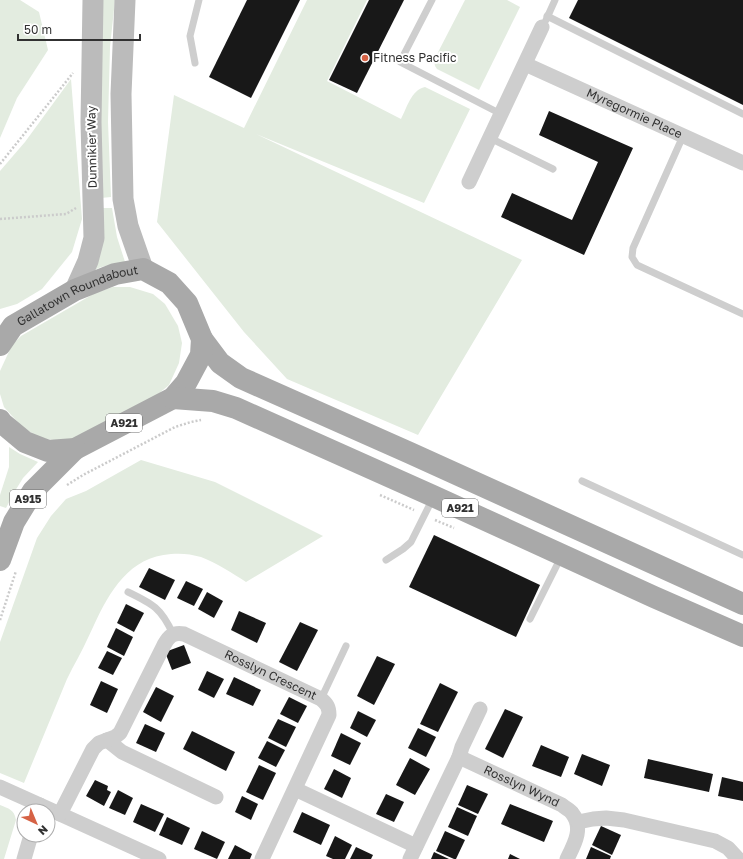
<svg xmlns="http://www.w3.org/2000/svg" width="743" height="859" font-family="'Golos Text',sans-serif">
  <rect width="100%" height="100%" fill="#fff"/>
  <g fill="#e3ece0">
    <path d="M0,0H20L39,12L48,50L17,98L0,138Z"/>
    <path d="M103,0H115L110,47L108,122L111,197L101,198L99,63Z"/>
    <path d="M307,0H367L327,81L401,119C407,108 411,90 425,87L470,109L424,203L256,134L522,260L418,435L287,379L244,332L157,222L174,95L244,128Z"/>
    <path d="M465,0H507L520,7L479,90L437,69L435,66L434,60Z"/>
    <path d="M71,79L82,219L72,252L42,289L17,304L0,309V171L25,142Z"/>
    <path d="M101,208H112L117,237L126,265C115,265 105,264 95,270Z"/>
    <path d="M113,287H130L153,294L165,304L178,326L182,343L179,363L169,385L151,400L77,438L60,441L40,438L22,427L4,407L0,394V371L12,345L21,336L95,293Z"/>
    <path d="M9,447L20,454L38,462L23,478L15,491L6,508L0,506V495L9,467Z"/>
    <path d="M141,460L215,482L323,536L246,582C232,573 217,563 201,557C191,554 181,553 171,554C129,557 110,591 94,625C87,640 80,655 72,669L67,679L24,783L0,773V642L37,538L51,516L66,499L86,491Z"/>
    <path d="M0,805C9,809 14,809 16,820L4,859H0Z"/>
  </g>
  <g fill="#181818">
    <path d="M247,0H300L251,98L209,77Z"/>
    <path d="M369,0H404L357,93L329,80Z"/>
    <path d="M578,0H743V105L569,18Z"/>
    <path d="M549,111L633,148L584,255L501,217L512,193L572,220L598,162L539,135Z"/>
    <path d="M434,535L540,585L516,637L409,587Z"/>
    <path d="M149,568L175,580L165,600L139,587Z"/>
    <path d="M186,581L203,589L194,606L177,598Z"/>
    <path d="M207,592L223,601L214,618L198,609Z"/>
    <path d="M126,604L144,613L134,632L117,623Z"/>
    <path d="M239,611L266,623L257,643L231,630Z"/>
    <path d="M300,622L318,630L297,671L279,662Z"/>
    <path d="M116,628L133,637L124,656L107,647Z"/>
    <path d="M184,645L191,663L172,670L165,652Z"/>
    <path d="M107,651L122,658L113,675L98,668Z"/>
    <path d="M377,656L395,664L374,705L357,696Z"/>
    <path d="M207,671L224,679L214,698L198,690Z"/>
    <path d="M234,677L261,690L253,706L226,694Z"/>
    <path d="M101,681L118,689L107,713L90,705Z"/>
    <path d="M440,683L458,692L438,732L420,724Z"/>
    <path d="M156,687L174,696L161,722L143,712Z"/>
    <path d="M289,697L307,706L298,723L280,714Z"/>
    <path d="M505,709L523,717L503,758L485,749Z"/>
    <path d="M358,711L376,720L367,737L350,728Z"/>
    <path d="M278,719L296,727L286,747L268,738Z"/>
    <path d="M145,724L165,733L156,752L136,743Z"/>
    <path d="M418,728L436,737L426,757L408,748Z"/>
    <path d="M192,731L235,752L226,771L183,749Z"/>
    <path d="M341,733L361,743L350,765L331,756Z"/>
    <path d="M267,741L285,750L276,767L258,758Z"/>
    <path d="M541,745L569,757L561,777L532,766Z"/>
    <path d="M582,754L610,765L602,786L574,774Z"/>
    <path d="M410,758L430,769L415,795L396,785Z"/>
    <path d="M648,759L713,774L709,792L644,778Z"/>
    <path d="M259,765L276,773L263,800L246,792Z"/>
    <path d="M334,769L351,778L342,798L324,789Z"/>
    <path d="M722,777L743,782V801L718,796Z"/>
    <path d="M95,780L108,786L107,790L111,792L104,806L86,796Z"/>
    <path d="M467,785L488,794L478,814L458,805Z"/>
    <path d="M118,790L133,798L125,815L109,808Z"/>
    <path d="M386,794L404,802L394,822L376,814Z"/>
    <path d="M242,796L258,804L251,820L235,812Z"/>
    <path d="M141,804L164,814L155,832L133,822Z"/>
    <path d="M510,804L553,821L544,842L501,824Z"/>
    <path d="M457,807L477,816L468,836L448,827Z"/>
    <path d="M302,812L330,825L321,845L293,832Z"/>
    <path d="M167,817L190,828L182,845L159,835Z"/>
    <path d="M601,826L621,835L612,855L592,845Z"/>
    <path d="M202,831L225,842L217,859L194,849Z"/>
    <path d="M445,831L465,840L456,859H454L436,851Z"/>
    <path d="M335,836L352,845L345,859H333L326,856Z"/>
    <path d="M235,845L252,854L250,859H228Z"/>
    <path d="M356,847L373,855L371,859H350Z"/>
    <path d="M591,847L611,856L610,859H586Z"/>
    <path d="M434,852L449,859H431Z"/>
    <path d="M510,854L520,859H508Z"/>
  </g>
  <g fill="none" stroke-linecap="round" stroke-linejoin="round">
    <g stroke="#cbcbcb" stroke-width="2.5" stroke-dasharray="2 2" stroke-linecap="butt">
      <path d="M0,164L73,73"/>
      <path d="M0,219L66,214L76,208"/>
      <path d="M67,485L83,475L175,427L191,422L201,420"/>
      <path d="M380,495L414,510"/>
      <path d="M435,520L454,528"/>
      <path d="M0,620L16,571"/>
    </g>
    <g stroke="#cecece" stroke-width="7">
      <path d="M432,0L400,62L501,114"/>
      <path d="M547,16L743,114"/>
      <path d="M546,20L555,0"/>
      <path d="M195,63L190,36L199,0"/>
      <path d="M683,136L633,248L632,257L637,265L743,314"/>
      <path d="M490,138L553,169"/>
      <path d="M582,481L743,555"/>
      <path d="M386,560L403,549L411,542L433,498"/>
      <path d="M128,592C153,604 161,608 173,634"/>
      <path d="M530,619L561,557"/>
      <path d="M321,699L346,646"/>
    </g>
    <g stroke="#cecece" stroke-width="15">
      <path id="s1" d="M525,64L743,163"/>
      <path d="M469,182L542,27"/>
      <path d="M107,740L122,752L216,797"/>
      <path id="s2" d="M459,757L562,805C565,808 570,810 572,813C584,828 574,845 567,859"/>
      <path d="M0,787L40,805L39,811"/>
      <path d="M295,789L416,846"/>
      <path d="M40,805L159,859"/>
      <path id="s3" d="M60,814L93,749L99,743L115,737L120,733L164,645C169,636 173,632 184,634L321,699C327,704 329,707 329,715L262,859"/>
      <path d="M578,822L593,819L606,818L624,820L715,841L728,848L738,859"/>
      <path d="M24,859L31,835"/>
      <path d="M410,859L459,757L462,747L480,709"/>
    </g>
    <g stroke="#bbb" stroke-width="21">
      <path d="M125,0L121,94L123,199L128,226L143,269"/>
      <path d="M75,290L88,261L94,238L91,122L93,0"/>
    </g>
    <g stroke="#a9a9a9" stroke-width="22">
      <path d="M202,339L220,363L241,378L410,453L743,604"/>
      <path id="s4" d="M0,345L13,326L75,290L115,274L143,269L169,283L187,303L202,339L201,355L186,383L173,398L75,449L48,451L25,442L2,423L0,420"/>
      <path d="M173,398L213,401L236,408L433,496L654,597L743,636"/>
      <path d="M0,560L14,522L33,491L75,449"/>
    </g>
  </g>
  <circle fill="#d66245" stroke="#fff" stroke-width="1.5" cx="365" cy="58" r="4"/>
  <g text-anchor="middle" stroke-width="4" stroke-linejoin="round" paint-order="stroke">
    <g fill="#fff" stroke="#6f6f6f" stroke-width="1">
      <rect x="106" y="414" width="36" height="18" rx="3"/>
      <rect x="10" y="490" width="36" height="18" rx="3"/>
      <rect x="442" y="499" width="36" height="18" rx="3"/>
    </g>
    <g font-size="11" font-weight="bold" fill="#313131">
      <text x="124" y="427">A921</text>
      <text x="28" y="503">A915</text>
      <text x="460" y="512">A921</text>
    </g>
    <g font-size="12" fill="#313131" stroke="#fff" text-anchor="start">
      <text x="373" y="62">Fitness Pacific</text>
    </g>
    <g font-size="12" fill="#313131" stroke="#fff">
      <text dy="4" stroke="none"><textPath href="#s1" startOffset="120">Myregormie Place</textPath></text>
      <text transform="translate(92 147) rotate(-91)" y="4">Dunnikier Way</text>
      <text dy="4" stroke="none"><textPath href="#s4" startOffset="95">Gallatown Roundabout</textPath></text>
      <text dy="4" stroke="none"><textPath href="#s3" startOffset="324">Rosslyn Crescent</textPath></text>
      <text dy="4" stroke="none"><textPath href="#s2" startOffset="69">Rosslyn Wynd</textPath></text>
    </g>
  </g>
  <g transform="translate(36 823) rotate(136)"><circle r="19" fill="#ffffff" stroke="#adadad"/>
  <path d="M0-3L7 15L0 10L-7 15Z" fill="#d66245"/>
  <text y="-6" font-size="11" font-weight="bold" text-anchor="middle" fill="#313131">N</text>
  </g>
  <path d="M18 34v6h122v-6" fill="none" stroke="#313131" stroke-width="2"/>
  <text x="24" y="34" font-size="12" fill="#313131" stroke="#ffffff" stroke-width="3" paint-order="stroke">50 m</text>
</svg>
